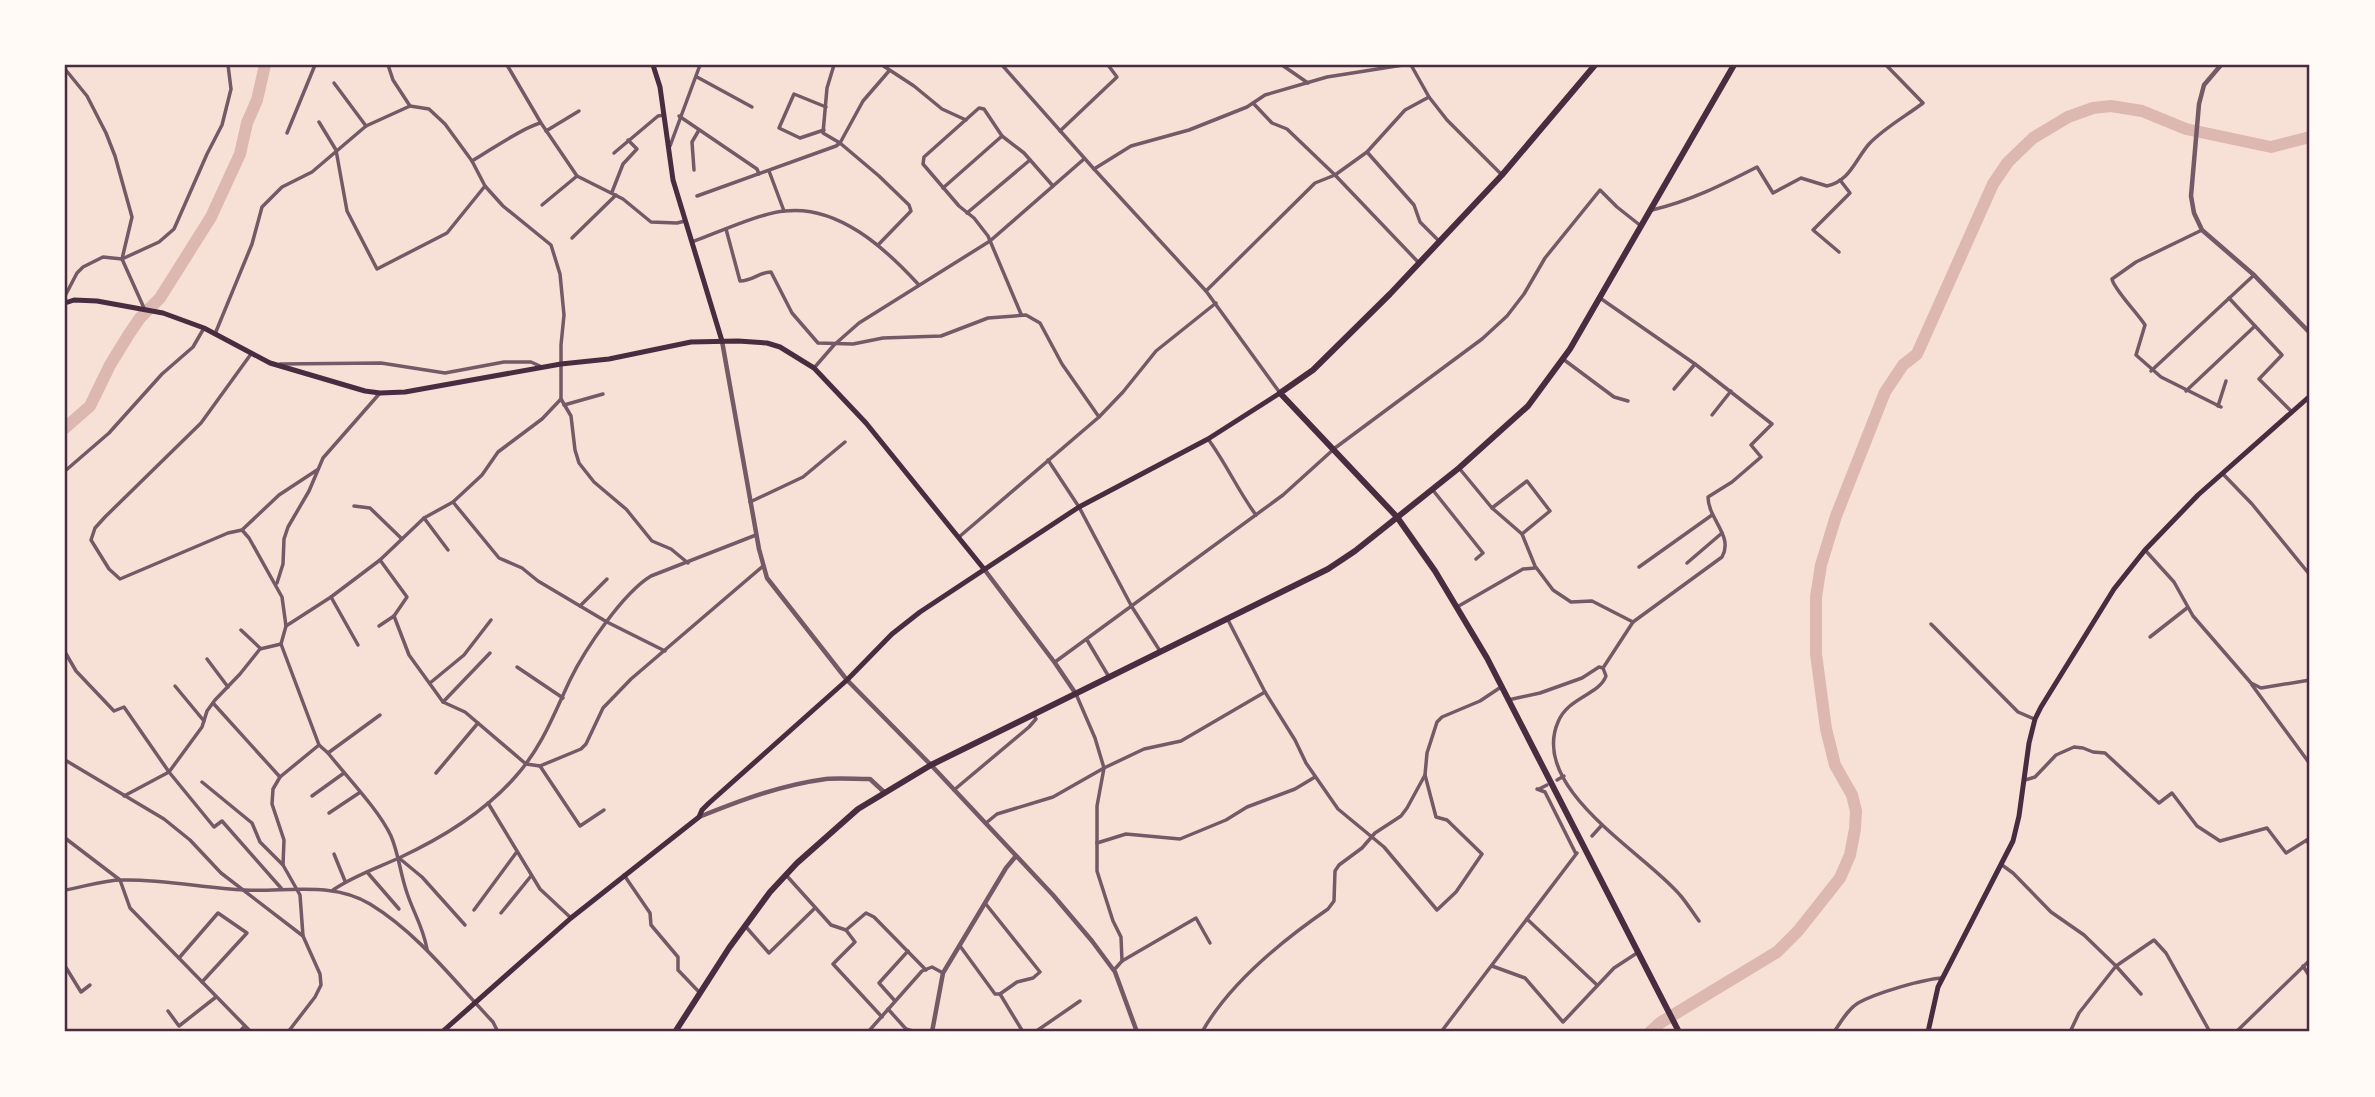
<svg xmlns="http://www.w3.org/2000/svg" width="2375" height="1097" font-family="Quicksand,sans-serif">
  <rect width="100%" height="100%" fill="#f7e1d7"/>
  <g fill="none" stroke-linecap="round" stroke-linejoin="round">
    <g stroke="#dcb8b0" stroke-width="12">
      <path d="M65,428L90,406L110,365L129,334L140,318L160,298L211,217L240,154L247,123L257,100L265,65"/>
      <path d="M1650,1032L1660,1023L1777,952L1798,931L1840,878L1850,855L1855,829L1856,811L1852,795L1835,765L1826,729L1816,654V597L1821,565L1836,516L1885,392L1903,365L1917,354L1993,184L2008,162L2033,138L2068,117L2093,108L2111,106L2142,111L2186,129L2271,147L2310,137"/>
    </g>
    <g stroke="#755966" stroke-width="3.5">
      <path d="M388,65L393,80L410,106"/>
      <path d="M507,65L541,123L577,176L623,199L651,222L677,223L685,221"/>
      <path d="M834,65L827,88L823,133L840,143"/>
      <path d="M882,65L914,86L942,109L966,120"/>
      <path d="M1002,65L1094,169L1131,146L1189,130L1247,107L1265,95L1327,77L1403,65"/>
      <path d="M1282,65L1308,83"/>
      <path d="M1411,65L1429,97L1447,120L1502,175"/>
      <path d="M65,69L87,96L106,133L115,156L132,217L122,259L144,308"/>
      <path d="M697,77L752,107"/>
      <path d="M334,83L366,126"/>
      <path d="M1253,103L1272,123L1287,129L1335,175L1419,263"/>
      <path d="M679,116L757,169L759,174"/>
      <path d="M319,122L336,150L347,211L377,269L447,233L485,186"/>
      <path d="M824,130L800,138L779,128L794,94L826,107"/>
      <path d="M546,131L579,111"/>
      <path d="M1060,131L1117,77L1108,65"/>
      <path d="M287,133L315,65"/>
      <path d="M670,146L700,65"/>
      <path d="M1367,152L1414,205L1420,222L1439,241"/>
      <path d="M614,153L658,116L664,115"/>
      <path d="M472,161C491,150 520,129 540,123"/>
      <path d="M1094,169L1206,291L1280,393"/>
      <path d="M694,170L692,142L699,130"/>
      <path d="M769,171L784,211"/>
      <path d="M943,188L1002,136"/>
      <path d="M612,192L623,164L637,149L628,140"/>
      <path d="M697,196L836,146L840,143"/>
      <path d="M542,205L577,176"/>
      <path d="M1652,210C1690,201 1722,185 1757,167L1773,193L1801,178L1827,186C1850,181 1855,160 1869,144C1884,128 1906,116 1923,103L1886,65"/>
      <path d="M967,213L1030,160"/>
      <path d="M726,229L740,281C753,281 759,272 771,272L792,313L818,343L853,344L883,338L941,336L988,318L1026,315L1040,323L1062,364L1099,417"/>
      <path d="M2202,230L2136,262L2112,279C2113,288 2138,314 2145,325L2136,355L2161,377L2221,407"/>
      <path d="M572,238L616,195"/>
      <path d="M692,242C717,233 760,213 785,211C838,205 885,248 918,284"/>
      <path d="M878,245L911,211L909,205L879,176L840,143L863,101L889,71"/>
      <path d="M1839,252L1813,230L1850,193L1840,180"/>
      <path d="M1206,291L1315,183L1335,175L1367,152L1405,110L1429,97"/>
      <path d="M65,296L77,273L83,267L103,257L122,259L159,242L174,229L207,154L222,125L231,89L228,65"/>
      <path d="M1600,298L1695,364L1772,424L1751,445L1761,457L1732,482L1708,497C1708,519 1734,536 1722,557L1633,622"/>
      <path d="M2229,298L2282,355L2259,379L2292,412"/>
      <path d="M1021,314L988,236L974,218L959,206L923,164L924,157L979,108L984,109L1002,136L1024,153L1053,186"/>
      <path d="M215,334L252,244L262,207L282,187L312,172L366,126L410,106L429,109L445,124L472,161L485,186L503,206L551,245L560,274L564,315L561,345V399L571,416L575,450L579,463L594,482L626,509L652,541L671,549L688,563"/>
      <path d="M251,354L201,423L105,517L95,528L91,540L109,569L120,579L228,533L242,530L249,538L282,597L286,626L281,644L319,745L328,753C347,777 379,810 391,836C399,855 400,873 407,893C414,914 423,927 427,949"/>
      <path d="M1563,359L1614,397L1628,401"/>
      <path d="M280,364L381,363L445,373L504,362H531L542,367"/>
      <path d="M814,368L834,345L859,323L990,241L1084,159"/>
      <path d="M2151,371L2254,275"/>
      <path d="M1674,389L1695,364"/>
      <path d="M2186,391L2255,326"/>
      <path d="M564,405L603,394"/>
      <path d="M2218,406L2226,381"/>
      <path d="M1712,415L1731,391"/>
      <path d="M1208,439C1226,463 1238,491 1256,515"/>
      <path d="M1048,460L1079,507L1132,607L1160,651"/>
      <path d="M1459,468L1492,508L1522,534L1535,566L1553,590L1571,602L1592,601L1633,622L1603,668"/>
      <path d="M65,471L109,433L162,374L193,347L204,328"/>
      <path d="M2223,474L2252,504L2310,575"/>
      <path d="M1432,489L1483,553L1476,559"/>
      <path d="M453,502L499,558L522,568L538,581L607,622L665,651"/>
      <path d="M750,502L803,477L845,442"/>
      <path d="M354,506L370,508L402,539"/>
      <path d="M1492,508L1527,481L1550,511L1522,534"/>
      <path d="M424,518L448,550"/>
      <path d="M242,530L279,495L317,470"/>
      <path d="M959,537L1099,417L1123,392L1156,351L1216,303"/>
      <path d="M2145,550L2174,582L2193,616L2251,683L2261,688L2310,680"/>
      <path d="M1687,563L1722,533"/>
      <path d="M1639,567L1712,515"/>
      <path d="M277,583L283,564L284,539L288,527L309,491L323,458L380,393"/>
      <path d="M331,597L358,645"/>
      <path d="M580,606L607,579"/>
      <path d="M1457,607L1523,569L1535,568"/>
      <path d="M394,616L409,655L443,702L465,712L526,764L540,766L581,749L586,744L603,708L631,679L763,566"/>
      <path d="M1228,620L1265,692L1295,740L1306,763L1338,809L1384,847L1437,910L1456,892L1482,854L1447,820L1436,817L1425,775"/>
      <path d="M1931,624L2018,712L2034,719"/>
      <path d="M286,626L331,597L380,560L424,518L453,502L482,475L498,452L542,419L561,399"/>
      <path d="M379,626L394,616L407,597L380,560"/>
      <path d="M241,630L260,648"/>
      <path d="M2150,637L2187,608"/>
      <path d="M1087,640L1109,677"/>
      <path d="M65,652L76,671L114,711L124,707L169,772L214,827L222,821L281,888"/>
      <path d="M207,659L228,687"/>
      <path d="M1055,662L1283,495L1335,448L1482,339L1507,316L1524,294L1545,258L1600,190L1617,207L1641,226"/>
      <path d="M517,667L563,698"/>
      <path d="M430,683L464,655L491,620"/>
      <path d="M2252,685L2310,764"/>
      <path d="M175,686L204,721"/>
      <path d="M1076,694L1095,738L1104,768L1097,806V871L1113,921L1121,937L1122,961L1114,970"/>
      <path d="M1508,700L1540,693L1582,678L1599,667L1603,668L1606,676C1599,695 1568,697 1558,722C1529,789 1645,853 1680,895C1687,903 1693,913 1699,921"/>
      <path d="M443,702L490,653"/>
      <path d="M213,703L280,777"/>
      <path d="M328,753L380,715"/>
      <path d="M65,760L164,819L190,840L221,873L303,936"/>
      <path d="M540,766L580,826L604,810"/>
      <path d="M436,773L478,723"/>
      <path d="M1557,780L1564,776"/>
      <path d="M2025,780L2035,777L2056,755L2074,747L2083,748L2093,752L2105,753L2159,803L2172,793L2197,826L2220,841L2267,828L2286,853L2310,838"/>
      <path d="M202,782L252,823L260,842L283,865"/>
      <path d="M1537,789L1545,792L1576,854"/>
      <path d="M1539,789L1547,785"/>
      <path d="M954,790L1029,727L1036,719L1034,715"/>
      <path d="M124,796L169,772L202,727L207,711L215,700L240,674L260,649L281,644"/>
      <path d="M312,796L344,773"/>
      <path d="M488,803L540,889L571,918"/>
      <path d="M329,813L359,793"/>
      <path d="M986,823L997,814L1053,797L1104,768L1144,749L1181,741L1265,692"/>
      <path d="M1592,836L1602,825"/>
      <path d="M65,838L120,880L130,908L251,1032"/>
      <path d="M2307,840L2310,847"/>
      <path d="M1097,843L1126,834L1180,839L1226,820L1247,807L1295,789L1315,777"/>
      <path d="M334,854L345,881"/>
      <path d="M399,858L422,877L465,925"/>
      <path d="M2002,865L2013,873L2051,912L2084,935L2116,966L2154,940L2166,953L2210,1032"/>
      <path d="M367,872L399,909"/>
      <path d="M624,875L650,913L651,925L678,957V970L700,993"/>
      <path d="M786,875L831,925L846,930L866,913L874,917L926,970"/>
      <path d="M65,890C84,887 103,880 122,880C163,879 204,888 245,890C286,892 333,881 370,904C419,934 454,981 493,1022L498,1032"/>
      <path d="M333,890C353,876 377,868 399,858C442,838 485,812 516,776C542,747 554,714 570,680C585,649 623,593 651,576L756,535"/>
      <path d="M985,903L1040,972L1033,978L1017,982L1000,994"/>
      <path d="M474,910L516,853"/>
      <path d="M501,913L531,876"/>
      <path d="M1527,919L1597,985"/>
      <path d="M746,927L769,953L815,908"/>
      <path d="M846,930L855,942L833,964L882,1017"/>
      <path d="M960,946L995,994H1000L1023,1032"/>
      <path d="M179,958L218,913L247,933L202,982"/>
      <path d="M1122,961L1196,918L1210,943"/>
      <path d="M65,966L81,992L90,985"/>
      <path d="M1492,966L1525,978L1563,1022L1614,968L1637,953"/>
      <path d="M2303,966L2310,977"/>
      <path d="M895,1001L879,983L908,951"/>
      <path d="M888,1009L906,1029L916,1032"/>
      <path d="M168,1011L179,1026L216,997"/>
      <path d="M65,1031L66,1032"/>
      <path d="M239,1032L245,1026"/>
      <path d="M288,1032L315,997L321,985L320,974L303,936L300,895L283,865L284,840L272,804L273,789L280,777L319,745"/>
      <path d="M868,1032L922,971L932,967L943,973"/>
      <path d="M1035,1032L1080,1001"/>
      <path d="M1202,1032C1229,984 1283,940 1328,909L1334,901L1335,871L1339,865L1362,848L1375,833L1401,816L1407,808L1425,775L1427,753L1437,722L1442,717L1480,701L1501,687"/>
      <path d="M1441,1032L1577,853"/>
      <path d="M1834,1032C1841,1022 1847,1010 1858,1003C1876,993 1923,979 1943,978"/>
      <path d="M2070,1032L2079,1013L2116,966L2141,994"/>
      <path d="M2236,1032L2310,960"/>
    </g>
    <g stroke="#755966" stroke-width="4.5">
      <path d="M2221,65L2204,85L2199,104L2191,196L2194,213L2202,230L2254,275L2310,333"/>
      <path d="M722,341L759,549L767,578L847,680L931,765L1053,895L1092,941L1115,972L1137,1032"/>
      <path d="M984,569L1055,663L1076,694"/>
      <path d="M699,817C741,800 781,785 826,779C840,778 855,779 870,779L884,792"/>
      <path d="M932,1032L943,973L1006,868L1016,856"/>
    </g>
    <g stroke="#4a2c40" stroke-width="5">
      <path d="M653,65L660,87L673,180L722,341"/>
      <path d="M65,303L74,300L97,301L163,313L204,328L270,363L365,391L380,393L405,392L561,364L609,359L691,342L738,341L767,343L780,347L814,368L866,423L984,569"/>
      <path d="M442,1032L571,918L699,817L702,810L709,803L847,680L892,634L920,612L1079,507L1208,439L1280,393"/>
      <path d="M1928,1032L1938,987L2013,841L2019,816L2029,743L2035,719L2041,707L2114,589L2145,550L2198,495L2310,396"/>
    </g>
    <path stroke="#4a2c40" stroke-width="6" d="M1595,65L1502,175L1390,294L1313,370L1280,393L1397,517L1435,571L1487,658L1679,1032"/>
    <path stroke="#4a2c40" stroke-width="6" d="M675,1032L729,948L770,892L797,863L858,809L931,765L1328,569L1355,551L1459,468L1528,406L1570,349L1734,65"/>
  </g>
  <rect width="2375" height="1097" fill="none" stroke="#fffaf5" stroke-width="133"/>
  <rect x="66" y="66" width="2242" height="964" fill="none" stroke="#4a2c40" stroke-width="2.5"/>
</svg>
